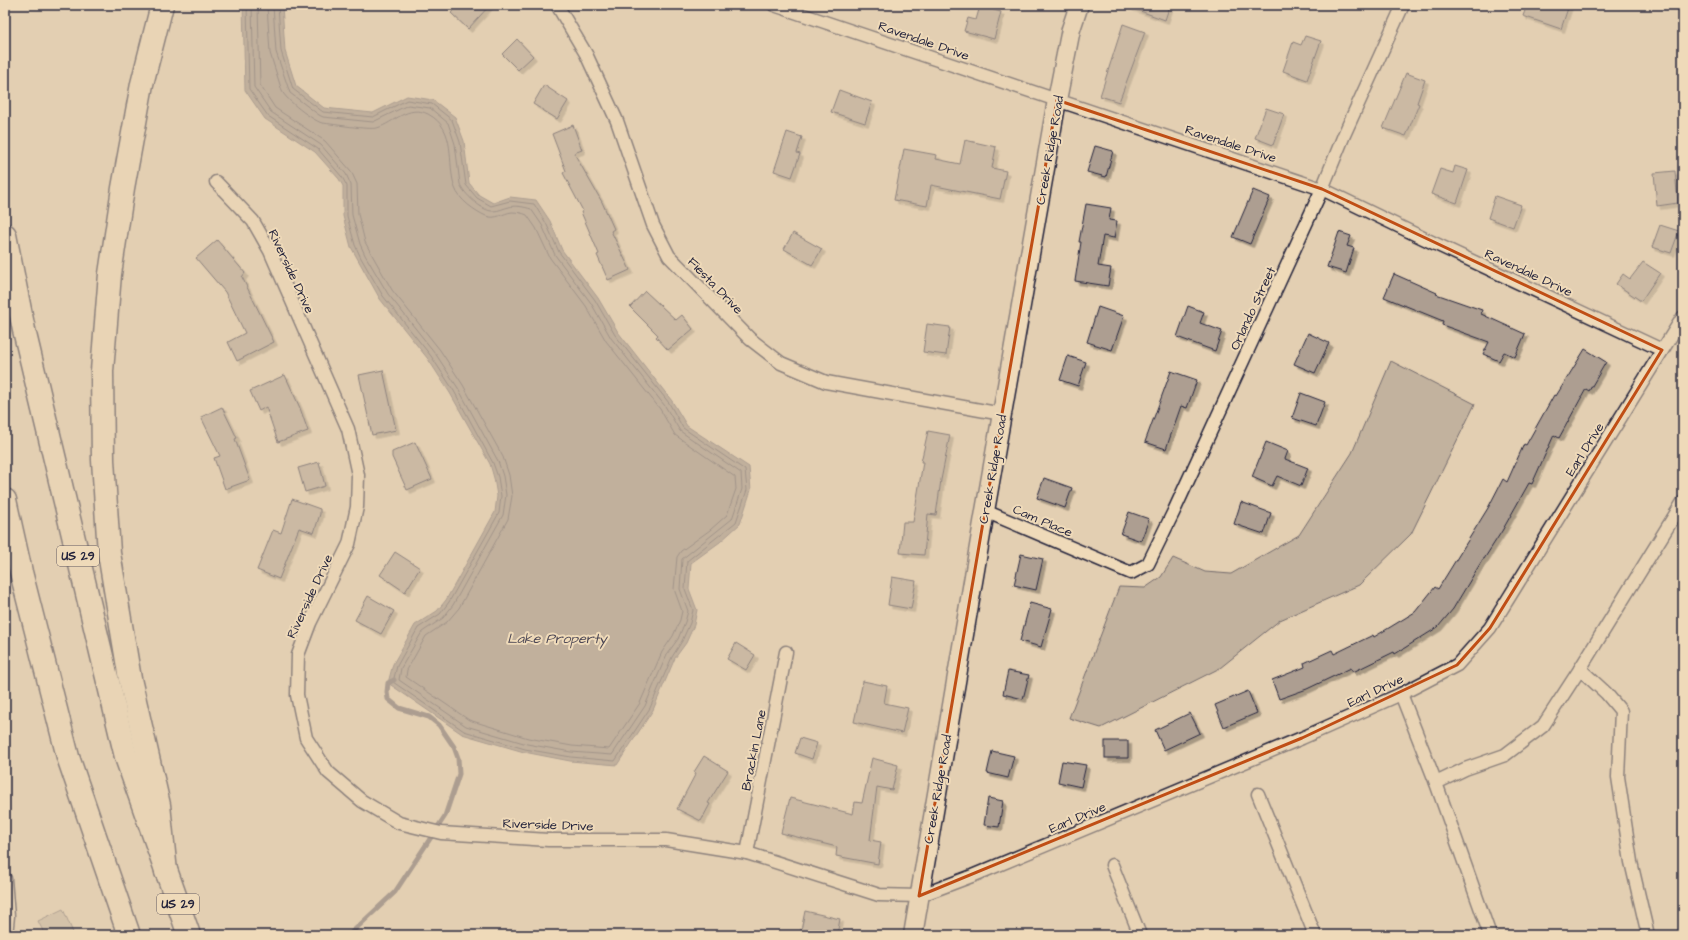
<svg xmlns="http://www.w3.org/2000/svg" width="1688" height="940" font-family="'Architects Daughter',sans-serif">
  <defs>
    <filter id="shadow"><feDropShadow dx="3.5" dy="3.5" stdDeviation="0" flood-color="#0004"/></filter>
  </defs>
  <rect width="100%" height="100%" fill="#e3cfb2"/>
  <filter id="ink" filterUnits="userSpaceOnUse"><feTurbulence type="fractalNoise" baseFrequency=".025" numOctaves="2"/><feDisplacementMap in="SourceGraphic" scale="8" xChannelSelector="R" yChannelSelector="G"/><feConvolveMatrix kernelMatrix="1 2 1 2 8 2 1 2 1" color-interpolation-filters="sRGB"/></filter>
  <g filter="url(#ink)">
    <g fill="#c2b29e" stroke="#726a6c">
      <path d="M1391,361L1475,404L1411,534L1359,585L1280,620L1220,668L1101,728L1069,718L1119,587L1145,588L1161,577L1173,558L1205,572L1231,574L1299,535L1352,453Z"/>
      <path d="M63,909L74,935H45L38,921Z"/>
    </g>
    <path fill="#978a82" stroke="#686066" d="M243,5H282L285,51L296,86L324,108L373,113L407,96L433,100L455,117L464,141L469,183L479,195L493,203L510,197L536,200L550,221L562,250L598,298L618,332L672,401L687,426L749,467L751,490L740,524L720,542L691,563L689,589L697,610L694,625L686,643L675,658L653,710L617,765L570,761L524,752L462,734L388,683L393,664L415,625L437,611L446,600L495,512L497,496L494,478L490,464L450,393L428,359L380,299L351,247L343,216V186L339,179L315,152L265,119L245,90Z"/>
    <g fill="none" stroke-linecap="round" stroke-linejoin="round">
      <g stroke="#514c57" stroke-width="1">
        <path d="M247,5L249,89L268,116L318,149L342,177L347,186V216L355,245L361,258L383,296L431,356L454,391L493,463L498,477L501,496L499,513L449,602L440,614L418,628L397,666L393,682L464,731L525,749L571,757L615,761L650,708L672,657L682,641L690,623L693,610L685,589L687,561L736,522L747,490L745,470L683,428L669,403L615,335L595,300L559,252L546,223L534,204L510,201L491,206L477,198L466,185L460,142L452,120L432,104L407,100L373,117L323,112L293,89L281,51L278,5"/>
        <path d="M252,5L254,87L271,112L321,145L346,174L351,185L352,215L360,244L365,255L388,294L435,353L458,388L498,461L503,476L506,495L503,515L453,605L443,618L422,632L401,668L399,680L466,726L527,744L571,752L612,755L645,706L667,654L678,639L685,622L688,611L680,589L682,559L732,519L742,489L741,473L680,431L665,406L611,338L591,303L555,255L542,225L531,209C525,207 515,205 509,207C504,208 499,211 493,211C483,212 463,193 460,184L455,144L448,123L430,108L408,105L373,122L323,117L319,115L290,93L276,52L273,5"/>
        <path d="M258,5L260,85L275,108L325,141L351,171L357,184L358,214L365,242L371,253L392,290L440,350L463,385L503,457L509,475L512,496L508,519L459,608L447,622L426,636L407,670L406,677L469,720L528,738L572,746L609,749L640,703L662,652L673,636L680,620L682,611L674,589L677,557L681,551L710,530L727,515L736,489L735,477L675,435L660,409L606,341L586,306L550,258L536,228L527,215C523,213 517,212 512,212C503,213 496,220 486,216C475,211 459,200 455,188C446,162 458,130 428,114C408,104 394,123 377,128C367,130 334,124 322,123C312,120 286,100 282,91L270,53L267,5"/>
      </g>
      <path stroke="#686066" stroke-width="5" d="M349,935L395,892L445,816L459,774L458,758L454,747L439,725L429,717L399,708L388,699L387,692L388,683L394,680"/>
    </g>
    <g fill="#ad9e91" stroke="#22223b" filter="url(#shadow)">
      <path d="M458,5H490L468,29L451,13Z"/>
      <path d="M1130,5H1170L1165,20L1129,7Z"/>
      <path d="M1527,5H1569L1561,29L1523,16Z"/>
      <path d="M980,6L1001,12L994,39L964,31L968,18L976,20Z"/>
      <path d="M1123,24L1145,32L1119,102L1100,96Z"/>
      <path d="M1305,36L1321,41L1307,80L1283,71L1293,42L1301,45Z"/>
      <path d="M517,39L533,56L518,70L502,54Z"/>
      <path d="M1406,73L1425,80L1417,103L1419,104L1406,136L1383,128Z"/>
      <path d="M544,85L568,101L557,119L533,104Z"/>
      <path d="M839,90L872,102L865,123L831,112Z"/>
      <path d="M1266,108L1284,114L1273,145L1255,138Z"/>
      <path d="M573,125L582,150L574,153L602,202L614,229L611,231L630,270L608,280L597,255L599,254L581,212L583,211L563,173L566,171L552,134Z"/>
      <path d="M787,132L802,137L797,153L800,154L792,177L774,171Z"/>
      <path d="M965,140L996,147L992,168L1006,171L1000,199L931,185L927,206L894,200L904,149L937,155L936,159L960,164Z"/>
      <path d="M1095,146L1113,151L1106,177L1087,172Z"/>
      <path d="M1455,166L1468,170L1457,203L1431,194L1440,169L1453,173Z"/>
      <path d="M1675,171L1678,203L1657,206L1654,173Z"/>
      <path d="M1253,190L1270,197L1250,244L1233,237Z"/>
      <path d="M1495,196L1521,205L1513,227L1488,218Z"/>
      <path d="M1086,204L1111,208L1109,220L1117,221L1114,238L1103,236L1098,266L1111,268L1108,286L1075,281L1081,242H1079Z"/>
      <path d="M1660,225L1679,231L1671,253L1652,247Z"/>
      <path d="M1339,232L1351,236L1347,246L1354,248L1346,273L1327,267Z"/>
      <path d="M793,233L822,249L812,265L784,249Z"/>
      <path d="M217,240L245,273L242,277L274,342L237,361L228,342L245,333L225,292L196,258Z"/>
      <path d="M1643,262L1660,273L1641,301L1616,284L1623,274L1630,279Z"/>
      <path d="M1394,274L1437,293L1436,294L1482,310L1481,314L1525,334L1515,357L1504,352L1499,361L1483,354L1489,342L1442,325L1443,321L1384,297Z"/>
      <path d="M645,291L676,320L682,315L693,329L668,350L656,337L658,335L630,307Z"/>
      <path d="M1188,306L1204,312L1200,323L1222,331L1215,351L1177,337Z"/>
      <path d="M1098,307L1124,316L1112,350L1087,342Z"/>
      <path d="M927,324L950,327L946,355L923,352Z"/>
      <path d="M1308,333L1329,343L1315,373L1294,364Z"/>
      <path d="M1585,349L1606,362L1589,391L1586,389L1559,438L1554,435L1532,484L1529,483L1502,531L1484,559H1483L1453,609L1438,627L1395,654L1394,652L1353,672L1351,668L1307,689L1279,699L1272,680L1305,667L1304,663L1332,650L1334,654L1373,635L1374,637L1415,612L1435,587L1438,589L1488,508L1503,479L1507,482L1524,444L1526,445L1554,395L1556,396Z"/>
      <path d="M1068,356L1086,362L1078,386L1060,380Z"/>
      <path d="M383,370L396,430L372,435L359,375Z"/>
      <path d="M1171,371L1197,380L1187,408L1181,406L1166,449L1145,442Z"/>
      <path d="M285,375L300,408L308,431L278,442L266,407L259,411L250,391Z"/>
      <path d="M1301,393L1325,402L1316,426L1292,418Z"/>
      <path d="M222,407L237,438L235,439L250,480L225,489L214,458L220,456L201,417Z"/>
      <path d="M928,431L950,435L941,480L936,515L928,514L924,555L900,553L903,522H913L923,462H921Z"/>
      <path d="M415,442L432,479L407,490L392,457V452Z"/>
      <path d="M1266,442L1288,451L1285,459L1308,468L1301,486L1277,476L1272,486L1252,477Z"/>
      <path d="M319,462L325,486L305,492L298,468Z"/>
      <path d="M1044,478L1072,488L1065,508L1037,498Z"/>
      <path d="M292,499L320,509V514L314,533L299,528L279,579L257,570L273,530L281,533Z"/>
      <path d="M1241,502L1271,513L1264,534L1234,524Z"/>
      <path d="M1129,512L1149,519L1141,541L1121,534Z"/>
      <path d="M395,552L420,568L405,592L380,575Z"/>
      <path d="M1021,554L1043,559L1036,590L1014,585Z"/>
      <path d="M892,577L916,581L911,609L888,605Z"/>
      <path d="M368,596L394,611L381,634L355,620Z"/>
      <path d="M1030,603L1052,609L1041,647L1020,641Z"/>
      <path d="M736,643L755,655L746,670L727,659Z"/>
      <path d="M1008,671L1029,675L1023,699L1003,694Z"/>
      <path d="M863,681L887,686L884,703L908,708L902,733L854,722Z"/>
      <path d="M1248,691L1257,713L1224,727L1215,705Z"/>
      <path d="M1190,713L1200,733L1164,750L1155,730Z"/>
      <path d="M800,738L817,743L812,759L795,753Z"/>
      <rect x="1105" y="741" width="23" height="17"/>
      <path d="M992,751L1014,756L1008,778L987,773Z"/>
      <path d="M704,756L728,771L708,803L710,804L701,821L677,809L696,773L694,772Z"/>
      <path d="M872,758L898,765L892,790L877,787L870,840L881,842L878,864L836,856L837,847L781,833L790,798L853,814L855,802L862,803Z"/>
      <path d="M1062,761L1086,765L1081,787L1058,782Z"/>
      <path d="M988,798L1003,801L999,827L984,825Z"/>
      <path d="M805,911L840,919L837,935H800Z"/>
    </g>
    <g fill="none" stroke-linecap="round" stroke-linejoin="round">
      <defs>
        <g id="street">
          <path d="M557,5L586,54L617,121L653,225L669,256L750,339L781,363L826,382L1002,414"/>
          <path d="M774,5L1322,189L1423,238L1662,350"/>
          <path d="M216,182L253,221L270,251L348,429L358,475L357,507L349,544L310,623L298,655L297,695L306,738L328,772L362,801L399,823L441,833L548,840H666L747,853L879,895L919,896L972,876L1302,738L1401,694L1457,665L1490,628L1683,317"/>
          <path d="M985,511L1131,573L1148,564L1174,511L1322,189L1344,135L1403,5"/>
          <path d="M1580,669L1683,502"/>
          <path d="M1401,694L1436,783"/>
          <path d="M1258,794L1315,935"/>
          <path d="M747,853L786,652"/>
          <path d="M1112,865L1140,935"/>
          <path d="M5,879L8,916L6,935"/>
          <path d="M1490,935L1436,783L1465,769L1505,755L1543,726L1580,669L1606,693L1621,711L1618,777L1631,862L1648,935"/>
        </g>
        <path id="secondary" d="M913,935L985,511L1057,100L1071,29L1079,5"/>
        <g id="highway">
          <path d="M162,5L142,84L123,188L110,274L102,371L103,460L109,553L130,679L159,805L166,872"/>
          <path d="M5,235L24,330L126,757L189,935"/>
          <path d="M5,500L21,572L68,757L129,935"/>
        </g>
      </defs>
      <use href="#street" stroke="#22223b" stroke-width="15"/>
      <use href="#secondary" stroke="#22223b" stroke-width="21"/>
      <use href="#highway" stroke="#22223b" stroke-width="25"/>
      <use href="#street" stroke="#efdab9" stroke-width="12"/>
      <use href="#secondary" stroke="#efdab9" stroke-width="18"/>
      <use href="#highway" stroke="#efdab9" stroke-width="22"/>
    </g>
  </g>
  <path d="M0 0H1688V940H0ZM1057,100L1322,189L1662,350L1490,628L1457,665L1302,738L919,896L985,511Z" fill="#e3cfb2" fill-opacity=".55" fill-rule="evenodd"/>
  <path fill="none" stroke="#c04e15" stroke-width="3" stroke-linejoin="round" d="M1057,100L1322,189L1662,350L1490,628L1457,665L1302,738L919,896L985,511Z"/>
  <g text-anchor="middle" stroke-width="4" stroke-linejoin="round" paint-order="stroke">
    <g fill="#efdab9" stroke="#605961" stroke-width="1">
      <rect x="57" y="546" width="42" height="20" rx="3"/>
      <rect x="157" y="894" width="42" height="20" rx="3"/>
    </g>
    <g font-size="12" font-weight="bold" fill="#22223b">
      <text x="78" y="560">US 29</text>
      <text x="178" y="908">US 29</text>
    </g>
    <g font-size="13" fill="#22223b" stroke="#efdab9">
      <text transform="translate(924 40) rotate(19)" y="5">Ravendale Drive</text>
      <text transform="translate(1231 143) rotate(18)" y="5">Ravendale Drive</text>
      <text transform="translate(1049 150) rotate(-80)" y="5">Creek Ridge Road</text>
      <text transform="translate(292 271) rotate(65)" y="5">Riverside Drive</text>
      <text transform="translate(1529 272) rotate(25)" y="5">Ravendale Drive</text>
      <text transform="translate(716 285) rotate(46)" y="5">Fiesta Drive</text>
      <text transform="translate(1252 308) rotate(-65)" y="5">Orlando Street</text>
      <text transform="translate(1584 449) rotate(-58)" y="5">Earl Drive</text>
      <text transform="translate(992 469) rotate(-80)" y="5">Creek Ridge Road</text>
      <text transform="translate(1043 520) rotate(23)" y="5">Cam Place</text>
      <text transform="translate(309 596) rotate(-65)" y="5">Riverside Drive</text>
      <text transform="translate(1375 690) rotate(-25)" y="5">Earl Drive</text>
      <text transform="translate(753 750) rotate(-79)" y="5">Brackin Lane</text>
      <text transform="translate(937 789) rotate(-80)" y="5">Creek Ridge Road</text>
      <text transform="translate(1077 817) rotate(-23)" y="5">Earl Drive</text>
      <text transform="translate(548 824) rotate(2)" y="5">Riverside Drive</text>
    </g>
    <g font-size="14" font-style="italic" fill="#4b4654" stroke="#efdab9">
      <text x="557" y="643">Lake Property</text>
    </g>
  </g>
  <rect width="1688" height="940" fill="none" stroke="#efdab9" stroke-width="20"/>
  <rect x="10" y="10" width="1668" height="920" fill="none" stroke="#22223b" stroke-width="1.5" filter="url(#ink)"/>
</svg>
